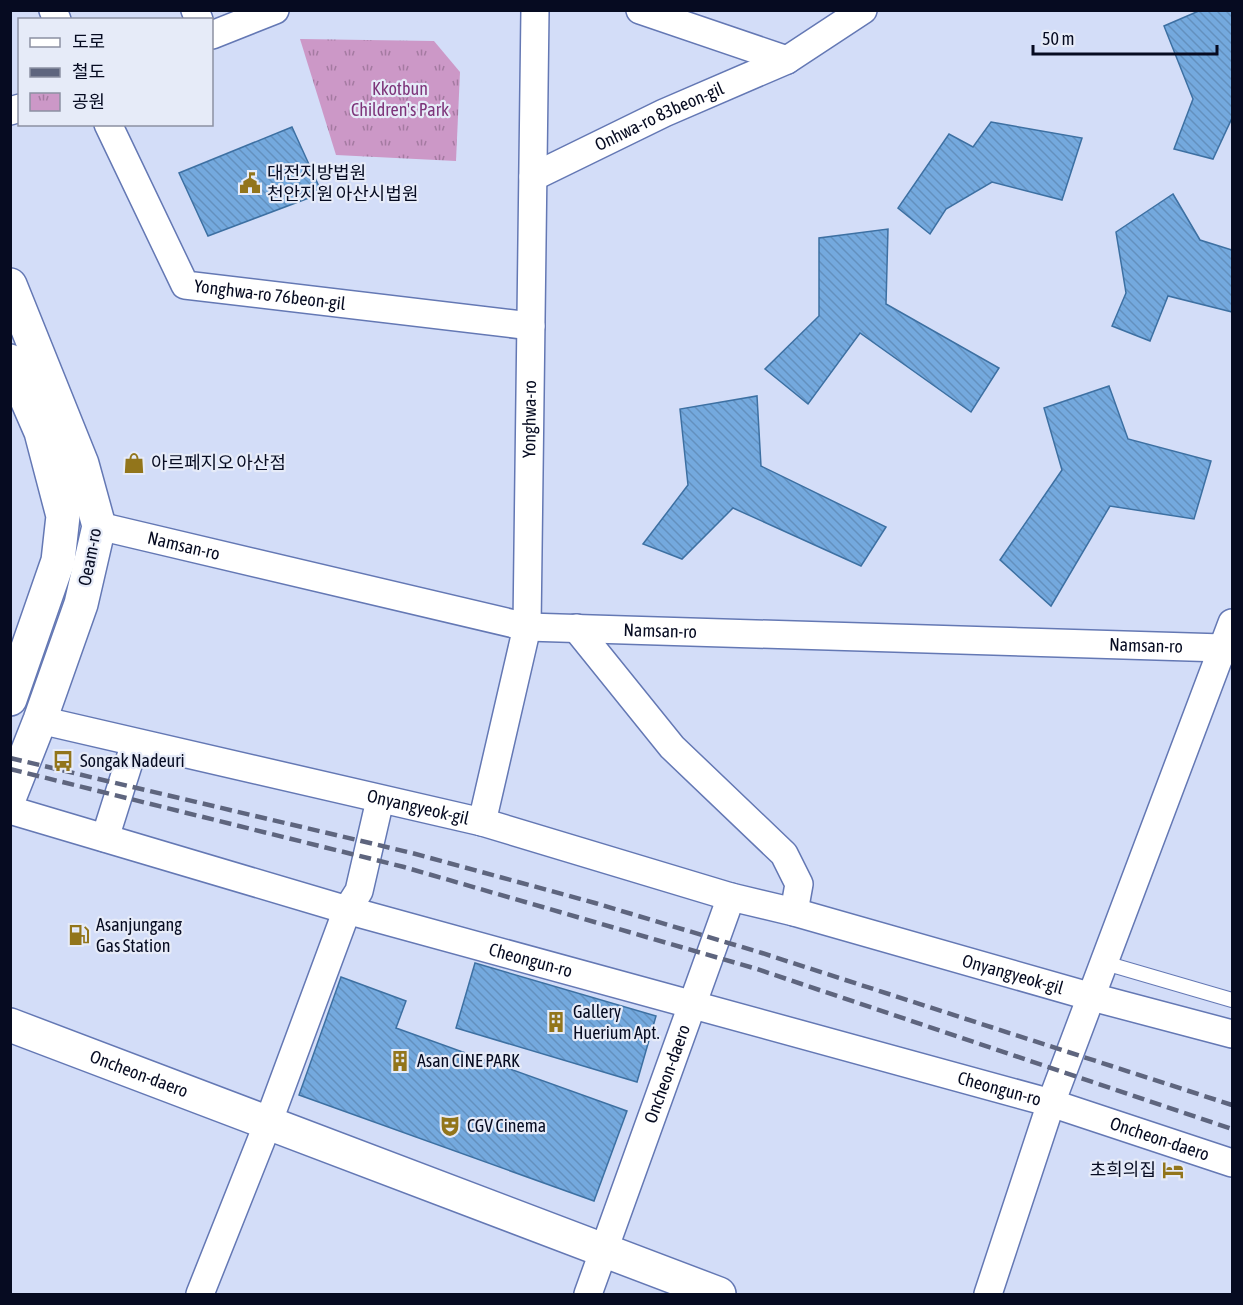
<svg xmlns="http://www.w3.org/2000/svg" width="1243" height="1305" font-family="'Asap Condensed','Noto Sans KR',sans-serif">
  <defs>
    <pattern id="park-tufts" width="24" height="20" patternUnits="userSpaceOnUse" patternTransform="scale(1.5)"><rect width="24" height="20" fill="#cc98c7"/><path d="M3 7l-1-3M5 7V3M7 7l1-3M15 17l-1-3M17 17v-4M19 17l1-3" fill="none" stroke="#a47aa1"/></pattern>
    <pattern id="building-back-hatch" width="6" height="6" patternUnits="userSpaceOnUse" patternTransform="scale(1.5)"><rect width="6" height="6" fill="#74a9de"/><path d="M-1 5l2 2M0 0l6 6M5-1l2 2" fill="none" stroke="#6390be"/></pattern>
  </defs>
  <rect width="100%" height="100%" fill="#d3ddf8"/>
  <path fill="url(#park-tufts)" d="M300,39L434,41L460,72L456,161L336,155Z"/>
  <g fill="url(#building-back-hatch)" stroke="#3d70a2" stroke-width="1.5">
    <path d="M1201,10H1232V118L1213,159L1174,149L1193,99L1164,26Z"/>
    <path d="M991,122L1082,138L1062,200L992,182L946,209L930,234L898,208L949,134L973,147Z"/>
    <path d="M292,127L322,193L208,236L179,173Z"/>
    <path d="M1173,194L1200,240L1232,250V312L1168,296L1150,341L1112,326L1126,293L1116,232Z"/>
    <path d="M888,229L886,304L999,368L971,412L860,333L808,404L765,369L819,316V238Z"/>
    <path d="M1109,386L1128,439L1211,461L1194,519L1110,506L1051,606L1000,560L1062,470L1044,408Z"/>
    <path d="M757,396L761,466L886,527L861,566L733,508L682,559L643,544L688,485L680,409Z"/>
    <path d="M475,963L656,1016L637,1082L456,1028Z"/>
    <path d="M341,977L406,1001L396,1028L627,1111L594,1201L299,1095Z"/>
  </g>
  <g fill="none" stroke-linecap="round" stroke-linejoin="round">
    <defs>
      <path id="lane" d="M1105,963L1232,1000"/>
      <g id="street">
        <path d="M53,10L57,20"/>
        <path d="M195,10L199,20"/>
        <path d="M640,10L787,60"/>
        <path d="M212,35L275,10"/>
        <path d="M10,111L20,108"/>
        <path id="s1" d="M108,124L185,285L531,326"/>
        <path id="s2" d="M533,177L664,113L787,60L863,10"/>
        <path id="s3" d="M99,526L527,627L1223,648L1232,651"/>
        <path d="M576,628L672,747L784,854L799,884L794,912"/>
        <path id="s4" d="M40,720L482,822L731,897L794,912L1092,997L1232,1034"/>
        <path id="s5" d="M10,810L347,910L1051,1103L1232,1163"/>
        <path id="s6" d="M482,822L527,627L535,10"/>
        <path d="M105,838L135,743"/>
        <path d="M200,1294L268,1123L347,910L359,891L380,800"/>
        <path id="s7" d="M588,1294L731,897"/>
        <path d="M988,1294L1051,1103L1232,623"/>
      </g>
      <g id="secondary">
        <path d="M10,285L82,464L99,526L81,604L40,720L10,796"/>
        <path d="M10,361L41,432L63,516L58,561L10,699"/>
      </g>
      <g id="primary">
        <path id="s8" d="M10,1025L719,1294"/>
      </g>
    </defs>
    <use href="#lane" stroke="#6478b4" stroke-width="16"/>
    <use href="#street" stroke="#6478b4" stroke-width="30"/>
    <use href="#secondary" stroke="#6478b4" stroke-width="36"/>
    <use href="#primary" stroke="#6478b4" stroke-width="36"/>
    <use href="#lane" stroke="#fff" stroke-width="14"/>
    <use href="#street" stroke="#fff" stroke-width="27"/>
    <use href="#secondary" stroke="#fff" stroke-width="33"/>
    <use href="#primary" stroke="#fff" stroke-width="33"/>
    <g stroke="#5e657e" stroke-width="4.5" stroke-dasharray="12 6" stroke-linecap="butt">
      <path d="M10,758L412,853L595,903L762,953L1232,1105"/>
      <path d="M10,769L404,867L757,969L1232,1129"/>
    </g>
  </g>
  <defs>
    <symbol id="civic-bare" viewBox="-9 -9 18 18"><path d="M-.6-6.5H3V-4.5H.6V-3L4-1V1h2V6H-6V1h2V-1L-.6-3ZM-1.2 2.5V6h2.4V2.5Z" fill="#92751b" stroke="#e6ebf8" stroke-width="2.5" paint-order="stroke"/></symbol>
    <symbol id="shop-bare" viewBox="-9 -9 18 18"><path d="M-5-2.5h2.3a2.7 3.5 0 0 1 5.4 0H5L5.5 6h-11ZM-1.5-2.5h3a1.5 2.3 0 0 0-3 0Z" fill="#92751b" stroke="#e6ebf8" stroke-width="2.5" paint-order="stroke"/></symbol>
    <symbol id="bus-bare" viewBox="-9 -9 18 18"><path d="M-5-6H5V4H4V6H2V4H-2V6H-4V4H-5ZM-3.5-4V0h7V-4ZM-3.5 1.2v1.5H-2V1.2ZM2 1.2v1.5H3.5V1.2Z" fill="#92751b" stroke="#e6ebf8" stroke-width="2.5" paint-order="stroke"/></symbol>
    <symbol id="fuel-bare" viewBox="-9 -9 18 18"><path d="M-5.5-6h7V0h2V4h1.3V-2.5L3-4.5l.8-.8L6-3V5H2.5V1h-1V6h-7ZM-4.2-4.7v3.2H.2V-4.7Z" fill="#92751b" stroke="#e6ebf8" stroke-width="2.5" paint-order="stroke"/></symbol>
    <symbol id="building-bare" viewBox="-9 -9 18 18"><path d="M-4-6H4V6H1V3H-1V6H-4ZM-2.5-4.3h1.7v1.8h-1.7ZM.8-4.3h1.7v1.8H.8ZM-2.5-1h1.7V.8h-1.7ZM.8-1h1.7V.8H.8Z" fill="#92751b" stroke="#e6ebf8" stroke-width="2.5" paint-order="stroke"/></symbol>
    <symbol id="theatre-bare" viewBox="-9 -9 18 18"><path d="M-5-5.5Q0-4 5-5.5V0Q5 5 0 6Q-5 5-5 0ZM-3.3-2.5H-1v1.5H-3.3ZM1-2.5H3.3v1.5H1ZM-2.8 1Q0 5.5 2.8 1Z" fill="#92751b" stroke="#e6ebf8" stroke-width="2.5" paint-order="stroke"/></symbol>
    <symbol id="hotel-bare" viewBox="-9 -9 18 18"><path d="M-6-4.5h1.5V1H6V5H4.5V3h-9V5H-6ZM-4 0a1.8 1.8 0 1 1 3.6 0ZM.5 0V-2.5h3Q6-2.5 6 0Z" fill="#92751b" stroke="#e6ebf8" stroke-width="2.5" paint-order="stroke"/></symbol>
  </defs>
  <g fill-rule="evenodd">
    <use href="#civic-bare" x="235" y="168" width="30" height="30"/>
    <use href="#shop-bare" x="119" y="448" width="30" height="30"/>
    <use href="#bus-bare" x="48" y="746" width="30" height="30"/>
    <use href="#fuel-bare" x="64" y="920" width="30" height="30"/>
    <use href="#building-bare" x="541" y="1007" width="30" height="30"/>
    <use href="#building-bare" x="385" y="1046" width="30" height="30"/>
    <use href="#theatre-bare" x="435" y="1111" width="30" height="30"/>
    <use href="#hotel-bare" x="1158" y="1155" width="30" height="30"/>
  </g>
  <g text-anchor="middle" stroke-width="4.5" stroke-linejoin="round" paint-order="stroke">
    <g font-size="18" fill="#7d347a" stroke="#e6ebf8">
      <text x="400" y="95">Kkotbun<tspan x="400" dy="21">Children's Park</tspan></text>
    </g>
    <g font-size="18" fill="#060b21" stroke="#e6ebf8">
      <text dy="6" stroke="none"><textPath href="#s2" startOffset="140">Onhwa-ro 83beon-gil</textPath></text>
      <text dy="6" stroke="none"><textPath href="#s1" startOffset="264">Yonghwa-ro 76beon-gil</textPath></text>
      <text dy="6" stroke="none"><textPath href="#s6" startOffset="408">Yonghwa-ro</textPath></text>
      <text dy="6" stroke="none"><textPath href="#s3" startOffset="87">Namsan-ro</textPath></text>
      <text transform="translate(90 557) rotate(-79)" y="6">Oeam-ro</text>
      <text dy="6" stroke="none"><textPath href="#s3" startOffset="573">Namsan-ro</textPath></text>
      <text dy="6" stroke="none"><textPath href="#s3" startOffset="1059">Namsan-ro</textPath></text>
      <text dy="6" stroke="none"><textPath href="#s4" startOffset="388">Onyangyeok-gil</textPath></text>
      <text dy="6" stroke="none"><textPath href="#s5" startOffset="542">Cheongun-ro</textPath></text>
      <text dy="6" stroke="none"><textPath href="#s4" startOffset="1006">Onyangyeok-gil</textPath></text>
      <text dy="6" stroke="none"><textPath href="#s8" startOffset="138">Oncheon-daero</textPath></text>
      <text dy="6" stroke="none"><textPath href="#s7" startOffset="234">Oncheon-daero</textPath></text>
      <text dy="6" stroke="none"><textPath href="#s5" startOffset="1028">Cheongun-ro</textPath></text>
      <text dy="6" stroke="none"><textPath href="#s5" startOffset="1196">Oncheon-daero</textPath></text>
    </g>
    <g font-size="18" fill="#060b21" stroke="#e6ebf8" text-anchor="start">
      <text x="267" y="179">대전지방법원<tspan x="267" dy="21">천안지원 아산시법원</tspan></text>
      <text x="151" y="469">아르페지오 아산점</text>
      <text x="80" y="767">Songak Nadeuri</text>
      <text x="96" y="931">Asanjungang<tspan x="96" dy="21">Gas Station</tspan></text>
      <text x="573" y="1018">Gallery<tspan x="573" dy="21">Huerium Apt.</tspan></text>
      <text x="417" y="1067">Asan CINE PARK</text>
      <text x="467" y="1132">CGV Cinema</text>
      <text x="1156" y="1176" text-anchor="end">초희의집</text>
    </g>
  </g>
  <rect width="1243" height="1305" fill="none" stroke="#060b21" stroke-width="24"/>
  <rect x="18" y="18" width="195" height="108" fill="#e6ebf8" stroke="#8c91a2" stroke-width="1.5"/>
  <rect x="30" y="38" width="30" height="9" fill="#ffffff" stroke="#8c91a2" stroke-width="1.5"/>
  <text x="72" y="48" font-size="18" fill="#060b21">도로</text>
  <rect x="30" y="68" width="30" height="9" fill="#5e657e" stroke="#8c91a2" stroke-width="1.5"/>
  <text x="72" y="78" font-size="18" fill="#060b21">철도</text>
  <rect x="30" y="93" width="30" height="18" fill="url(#park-tufts)" stroke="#8c91a2" stroke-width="1.5"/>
  <text x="72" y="108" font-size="18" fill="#060b21">공원</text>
  <path d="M1033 45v9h184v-9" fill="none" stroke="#060b21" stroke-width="3"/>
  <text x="1042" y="45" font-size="18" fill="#060b21" stroke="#e6ebf8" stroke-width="4.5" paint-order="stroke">50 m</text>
</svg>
